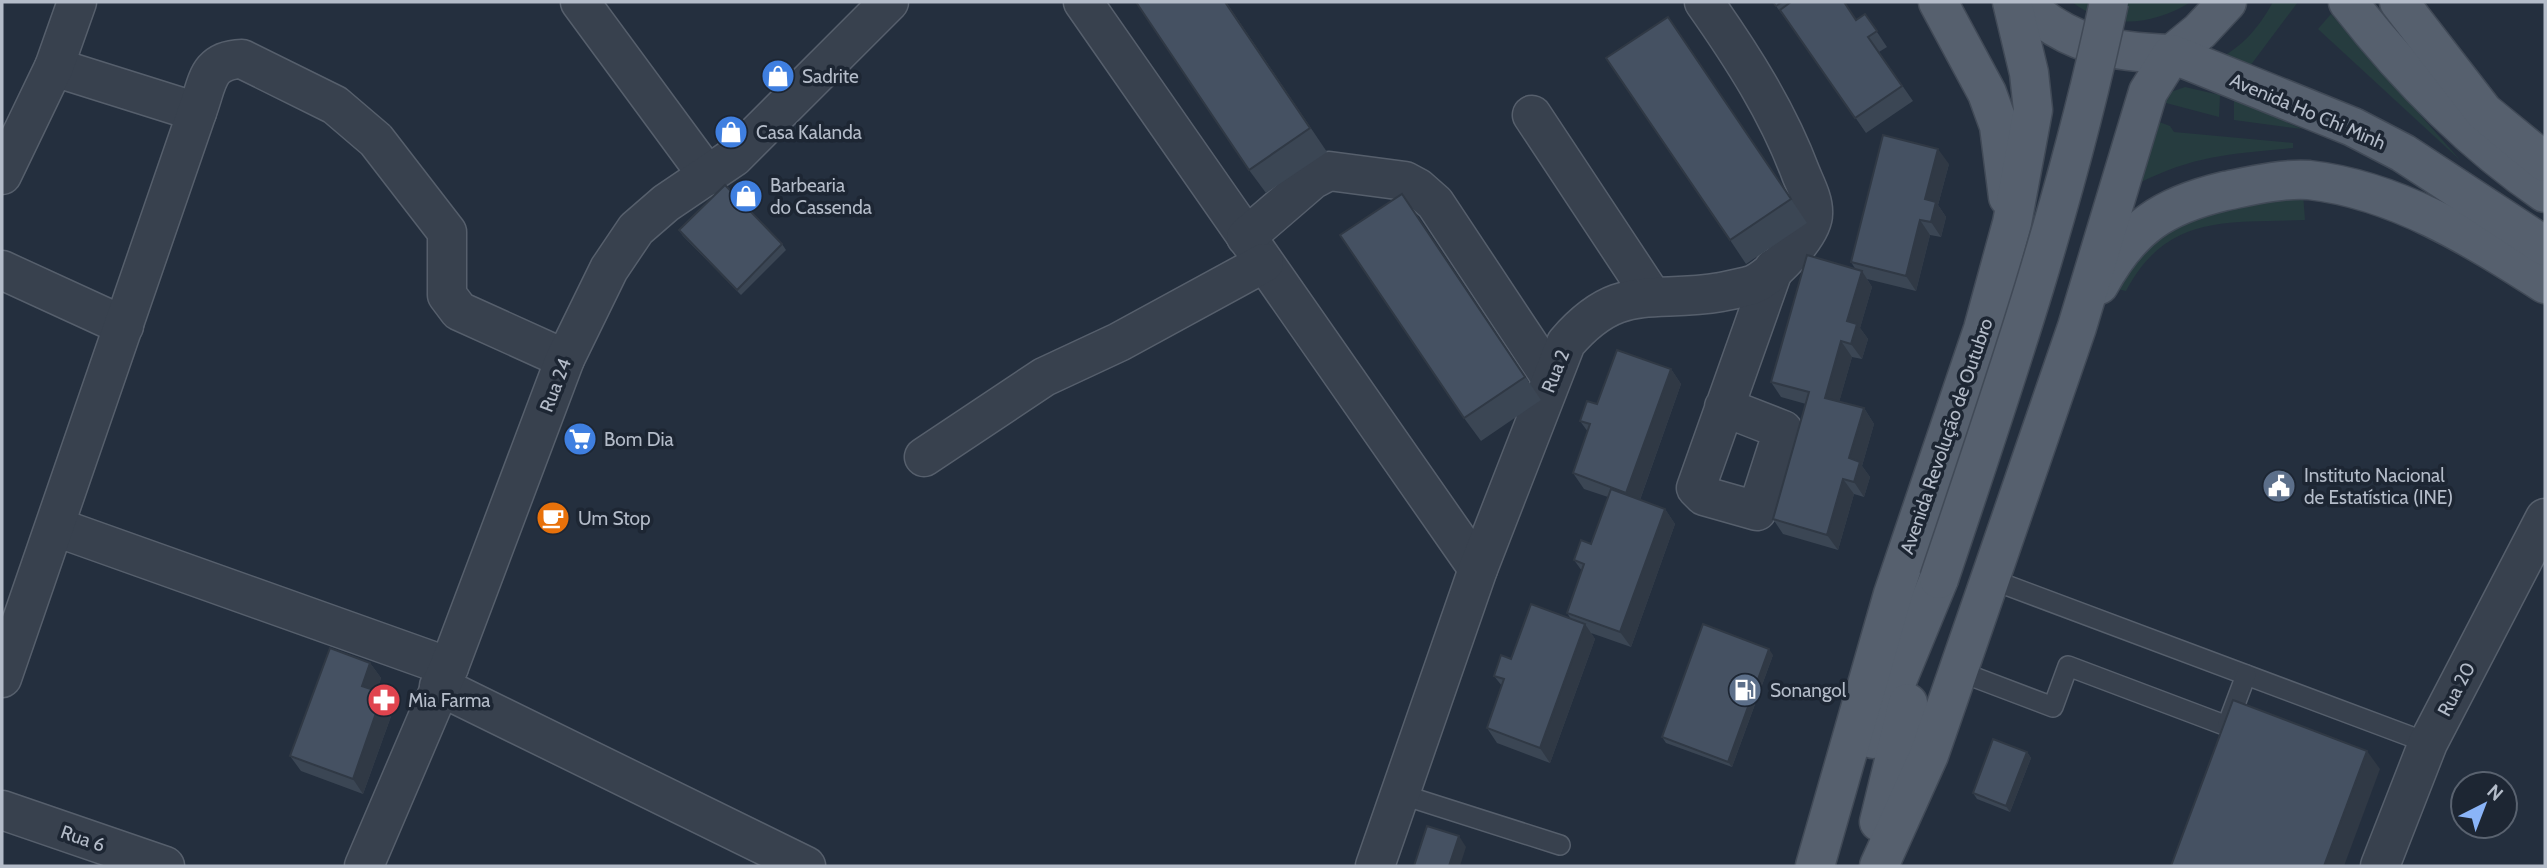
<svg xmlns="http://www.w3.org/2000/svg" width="2547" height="868" font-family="Cabin,sans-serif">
  <rect width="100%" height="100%" fill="#242f3e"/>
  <g fill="#263c3f">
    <path d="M2072,2H2191C2153,25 2109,31 2072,2Z"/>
    <path d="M2273,2H2298L2244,74L2209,65C2240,48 2255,34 2273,2Z"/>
    <path d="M2331,14L2460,160L2318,29Z"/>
    <path d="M2185,87L2220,95L2219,117L2151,99Z"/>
    <path d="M2234,99L2302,129L2234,120Z"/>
    <path d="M2146,117L2170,126L2174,132L2293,143V148C2230,154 2195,155 2137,184Z"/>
    <path d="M2303,193L2305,220C2228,223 2167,213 2126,291L2117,289L2131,259L2180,215Z"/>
  </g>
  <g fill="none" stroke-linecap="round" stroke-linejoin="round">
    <defs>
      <g id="service">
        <path d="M1990,579L2428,743"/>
        <path d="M1958,671L2053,707L2068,666L2227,726"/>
        <path d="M2228,723L2246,675"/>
        <path d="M1400,794L1560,845"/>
      </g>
      <g id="minor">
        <path d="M580,2L708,176"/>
        <path d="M1083,2L1478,569"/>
        <path d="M54,67L197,112"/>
        <path d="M1532,115L1651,295"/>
        <path d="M2,175L54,67L77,2"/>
        <path d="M1246,237L1312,180L1329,171L1405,181L1418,188L1435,203L1551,378"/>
        <path d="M2,270L124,326"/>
        <path d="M1724,407L1783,430L1757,511L1704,496L1696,488L1774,268"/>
        <path d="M924,457L1044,377L1119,342L1264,263"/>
        <path d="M56,527L449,667"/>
        <path d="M2,678L197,112C208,83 206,60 242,59L335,105L376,140L447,232V295L459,311L565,359"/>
        <path d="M439,686L806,866"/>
        <path d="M2,810L165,866"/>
        <path d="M364,866L449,667L565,359L609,269L636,229L666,203L734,157L889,2"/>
        <path d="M1375,866L1478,569L1566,343C1619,281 1651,304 1721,292C1731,290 1742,288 1752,285C1770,278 1813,235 1813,214C1814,201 1806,186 1801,174C1778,112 1742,56 1704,2"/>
        <path d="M2380,866L2428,743L2545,518"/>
      </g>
      <g id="primary">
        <path d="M1938,2L1987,93L1999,126L2008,197"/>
        <path d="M2022,2C2070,46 2108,51 2172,54L2200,31L2227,2"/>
        <path d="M2348,2C2405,75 2469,141 2545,193"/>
        <path d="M2399,2L2484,112L2545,162"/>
        <path d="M2099,285C2131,227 2162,206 2225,191C2250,186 2284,178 2309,180C2397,190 2473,238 2545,284"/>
        <path d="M1873,739L1939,579"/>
        <path d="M1879,822L1908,703"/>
        <path d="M1815,866L1893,594L1983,329L2012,223L2033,110L2029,73L2012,2"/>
        <path d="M1879,866L1929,755L1998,556L2077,327L2148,92L2172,54L2353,127L2403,153L2545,246"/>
      </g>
    </defs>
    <use href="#service" stroke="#565f6c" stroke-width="22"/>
    <use href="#minor" stroke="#565f6c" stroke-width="41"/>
    <use href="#primary" stroke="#414a57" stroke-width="41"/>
    <use href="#service" stroke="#38414e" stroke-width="19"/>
    <use href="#minor" stroke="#38414e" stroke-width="38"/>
    <use href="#primary" stroke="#56606e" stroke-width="38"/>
    <defs>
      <path id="primary-bridge" d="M1939,579C2003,389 2068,198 2109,2"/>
    </defs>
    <use href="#primary-bridge" stroke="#414a57" stroke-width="41" stroke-linecap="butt"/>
    <use href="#primary-bridge" stroke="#56606e" stroke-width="38"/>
  </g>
  <g fill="#3b4654">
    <path d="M1226,2L1327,152L1266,193L1249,170Z"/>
    <path d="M1773,2H1844L1856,20L1865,14L1887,47L1879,52L1913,101L1866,133L1788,20L1787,21Z"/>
    <path d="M1684,40L1807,223L1746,264L1730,240Z"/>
    <path d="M1949,164L1938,205L1946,217L1941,237L1930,235L1916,291L1867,279L1872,287L1860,328L1868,339L1862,359L1852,357L1839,402L1864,408L1874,424L1862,466L1870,477L1864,497L1854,494L1838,550L1783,534L1773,519L1806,404L1781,397L1771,382L1856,270L1851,262Z"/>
    <path d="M1418,218L1541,400L1481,441L1464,418Z"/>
    <path d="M679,230L782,244L786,250L741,295L683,236Z"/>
    <path d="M1671,369L1681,384L1640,500L1665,509L1675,524L1631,647L1591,633L1595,639L1550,763L1497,743L1487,728L1502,686L1494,676L1511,659L1571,619L1567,613L1582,571L1574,560L1591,544L1608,497L1584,489L1573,473L1588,432L1580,421L1597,404Z"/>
    <path d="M1773,655L1732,767L1666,743L1662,737Z"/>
    <path d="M370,663L381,678L377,691L394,708L363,794L301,771L290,756Z"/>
    <path d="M2027,752L2031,758L2010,812L1977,799L1973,793Z"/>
  </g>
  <g fill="#303945">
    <path d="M1938,149L1949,164L1938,205L1946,217L1941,237L1931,222L1925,199Z"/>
    <path d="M1920,220L1930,235L1916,291L1906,276Z"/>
    <path d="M1862,271L1872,287L1860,328L1868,339L1862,359L1851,344L1847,321Z"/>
    <path d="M1841,341L1852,357L1836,413L1825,398Z"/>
    <path d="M1671,369L1681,384L1637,508L1626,493Z"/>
    <path d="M1864,408L1874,424L1862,466L1870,477L1864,497L1854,482L1849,458Z"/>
    <path d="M1843,479L1854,494L1838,550L1827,535Z"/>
    <path d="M1665,509L1675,524L1631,647L1620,632Z"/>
    <path d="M1585,624L1595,639L1550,763L1540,748Z"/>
    <path d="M1769,649L1773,655L1732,767L1728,762Z"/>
    <path d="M370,663L381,678L373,701L362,686Z"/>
    <path d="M383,693L394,708L363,794L353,779Z"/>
    <path d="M2367,751L2380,769L2344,866H2324Z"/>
    <path d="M2027,752L2031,758L2010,812L2006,806Z"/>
    <path d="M1459,836L1466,847L1460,866H1449Z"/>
  </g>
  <g fill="#455162" stroke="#303945" stroke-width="2">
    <path d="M1136,2H1225L1310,128L1249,170Z"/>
    <path d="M1773,2H1782L1776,6Z"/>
    <path d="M1791,2H1844L1856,20L1865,14L1877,31L1868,37L1902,86L1855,118L1780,10Z"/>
    <path d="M1668,17L1791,199L1730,240L1606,58Z"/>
    <path d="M1883,135L1938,149L1925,199L1936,202L1931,222L1920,220L1906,276L1851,262Z"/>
    <path d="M725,185L782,244L737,290L679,230Z"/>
    <path d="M1402,194L1525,377L1464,418L1340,235Z"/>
    <path d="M1807,255L1862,271L1847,321L1857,324L1851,344L1841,341L1825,398L1864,408L1849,458L1860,462L1854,482L1843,479L1827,535L1773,519L1809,392L1771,382Z"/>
    <path d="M1617,350L1671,369L1626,493L1573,473L1590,424L1580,421L1587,401L1597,404Z"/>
    <path d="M1611,489L1665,509L1620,632L1567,613L1584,564L1574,560L1581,540L1591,544Z"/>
    <path d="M1531,604L1585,624L1540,748L1487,728L1504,679L1494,676L1501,655L1511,659Z"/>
    <path d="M1703,624L1769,649L1728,762L1662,737Z"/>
    <path d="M330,648L370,663L362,686L383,693L353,779L290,756Z"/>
    <path d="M2233,700L2367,751L2324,866H2171Z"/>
    <path d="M1993,739L2027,752L2006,806L1973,793Z"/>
    <path d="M1427,826L1459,836L1449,866H1414Z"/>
  </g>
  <defs>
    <symbol id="shop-disc" viewBox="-11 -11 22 22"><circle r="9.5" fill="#3f7fe0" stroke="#1d2633"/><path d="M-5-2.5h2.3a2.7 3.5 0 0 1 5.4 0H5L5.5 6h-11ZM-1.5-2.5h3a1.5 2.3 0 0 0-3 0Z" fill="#fff"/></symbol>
    <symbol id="supermarket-disc" viewBox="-11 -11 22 22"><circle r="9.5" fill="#3f7fe0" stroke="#1d2633"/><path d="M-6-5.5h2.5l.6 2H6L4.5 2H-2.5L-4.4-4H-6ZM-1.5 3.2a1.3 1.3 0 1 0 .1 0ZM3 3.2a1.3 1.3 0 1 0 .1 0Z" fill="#fff"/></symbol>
    <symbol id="civic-disc" viewBox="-11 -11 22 22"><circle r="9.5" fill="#5c6f8a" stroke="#1d2633"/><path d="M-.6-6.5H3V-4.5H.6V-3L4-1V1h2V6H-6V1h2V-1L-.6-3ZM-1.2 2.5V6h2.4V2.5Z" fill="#fff"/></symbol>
    <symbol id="cafe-disc" viewBox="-11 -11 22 22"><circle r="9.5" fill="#e8710a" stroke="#1d2633"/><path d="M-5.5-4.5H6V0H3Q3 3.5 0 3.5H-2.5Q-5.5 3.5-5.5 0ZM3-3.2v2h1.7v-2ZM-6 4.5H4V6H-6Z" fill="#fff"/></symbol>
    <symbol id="fuel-disc" viewBox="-11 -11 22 22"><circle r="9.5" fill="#5c6f8a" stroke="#1d2633"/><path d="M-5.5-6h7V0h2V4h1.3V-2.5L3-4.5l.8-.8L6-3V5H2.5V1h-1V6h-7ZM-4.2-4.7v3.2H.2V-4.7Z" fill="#fff"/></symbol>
    <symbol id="pharmacy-disc" viewBox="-11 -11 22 22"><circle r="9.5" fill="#e0444e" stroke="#1d2633"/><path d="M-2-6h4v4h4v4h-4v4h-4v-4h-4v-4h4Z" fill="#fff"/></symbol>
  </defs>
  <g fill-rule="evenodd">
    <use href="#shop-disc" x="759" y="57" width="38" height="38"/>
    <use href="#shop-disc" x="712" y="113" width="38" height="38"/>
    <use href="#shop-disc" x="727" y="177" width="38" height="38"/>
    <use href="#supermarket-disc" x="561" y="420" width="38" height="38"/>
    <use href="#civic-disc" x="2260" y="467" width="38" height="38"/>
    <use href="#cafe-disc" x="534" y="499" width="38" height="38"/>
    <use href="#fuel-disc" x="1726" y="671" width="38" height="38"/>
    <use href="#pharmacy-disc" x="365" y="681" width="38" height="38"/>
  </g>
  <g text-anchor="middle" stroke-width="7" stroke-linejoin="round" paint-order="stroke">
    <g font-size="19" fill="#b4bcc9" stroke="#1d2633" text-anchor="start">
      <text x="802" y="83">Sadrite</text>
      <text x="756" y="139">Casa Kalanda</text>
      <text x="770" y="192">Barbearia<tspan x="770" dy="22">do Cassenda</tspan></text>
      <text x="604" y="446">Bom Dia</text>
      <text x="2304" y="482">Instituto Nacional<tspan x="2304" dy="22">de Estatística (INE)</tspan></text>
      <text x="578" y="525">Um Stop</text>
      <text x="1770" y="697">Sonangol</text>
      <text x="408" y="707">Mia Farma</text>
    </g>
    <g font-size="19" fill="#b4bcc9" stroke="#1d2633">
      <text transform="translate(2308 111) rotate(23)" y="7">Avenida Ho Chi Minh</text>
      <text transform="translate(1555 371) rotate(-68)" y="7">Rua 2</text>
      <text transform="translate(555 385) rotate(-69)" y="7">Rua 24</text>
      <text transform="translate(1946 436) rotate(-71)" y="7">Avenida Revolução de Outubro</text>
      <text transform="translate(2456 689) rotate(-62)" y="7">Rua 20</text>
      <text transform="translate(83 838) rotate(19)" y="7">Rua 6</text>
    </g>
  </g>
  <rect width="2547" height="868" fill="none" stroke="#b4bcc9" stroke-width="7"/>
  <g transform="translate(2484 805) rotate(42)"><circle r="33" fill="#1d2633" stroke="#59626f" stroke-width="2"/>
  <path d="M0-5L12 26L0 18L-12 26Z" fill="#8ab4f8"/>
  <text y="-10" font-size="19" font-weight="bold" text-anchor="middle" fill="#b4bcc9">N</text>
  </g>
</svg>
